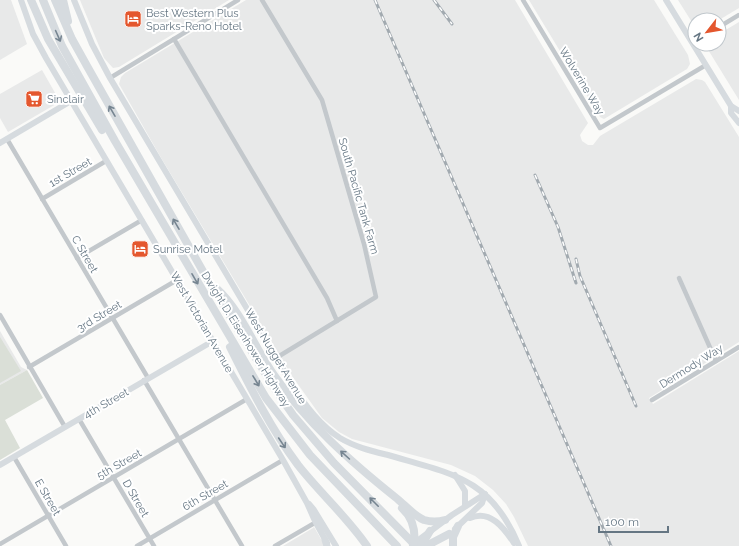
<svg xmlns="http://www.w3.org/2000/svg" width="739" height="546" font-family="Raleway,sans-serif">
  <rect width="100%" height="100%" fill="#fafaf8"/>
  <g fill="#e8e9e9">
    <path d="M0,0H11L27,44L0,60Z"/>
    <path d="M80,0H229L119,67L113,68L104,58Z"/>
    <path d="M246,0H515L588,123L580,135L582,141L588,145H593L600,136L696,79L702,80L705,82L739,137V342L649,398L653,404L739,351V546H528L514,517L506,504L493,490L475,476L451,465L352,439L339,432L322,418L292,376L160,156L119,84L121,77L125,73Z"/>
    <path d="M529,0H654L688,55L690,64L687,69L604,119L600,117Z"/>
    <path d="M678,0H739V8L719,20H695V27Z"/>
    <path d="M739,22V100L707,48V44H719V34Z"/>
    <path d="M42,70L58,98L56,104L8,132L0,118V94Z"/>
    <path d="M0,331L21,367L27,370L0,385Z"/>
    <path d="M314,527L325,546H283L313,528Z"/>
  </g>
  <g fill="#dadfd7">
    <path d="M0,337L21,371L0,383Z"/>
    <path d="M27,370L43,398L5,420L20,448L0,460V385Z"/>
  </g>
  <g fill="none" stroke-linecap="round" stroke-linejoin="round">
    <g stroke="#c3c8cc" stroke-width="4.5">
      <path d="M262,0L322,100L364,244L376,297L276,358"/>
      <path d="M523,0L600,128L706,65"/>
      <path d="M719,27L739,15"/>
      <path d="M174,39L327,298L337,321"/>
      <path d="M110,78L238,0"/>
      <path d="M7,139L148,378"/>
      <path d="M42,199L106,161"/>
      <path d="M77,258L142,220"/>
      <path d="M679,278L716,361"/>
      <path d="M0,315L65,427"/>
      <path d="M29,367L177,280"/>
      <path d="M144,380L242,546"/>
      <path d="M652,400L739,347"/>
      <path d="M79,419L154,546"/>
      <path d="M14,457L66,546"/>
      <path d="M0,544L247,399"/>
      <path d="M137,546L283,460"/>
      <path d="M275,546L318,521"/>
    </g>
    <g stroke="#d6dbdf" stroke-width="6">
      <path d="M21,0L33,34L46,58L283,460L307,503L315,521L327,543"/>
      <path d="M74,0L92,44L110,78L290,381C303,403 318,424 340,438C355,447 372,451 388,455C453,474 491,478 519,546"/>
      <path d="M666,0L731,106V113L739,123"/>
      <path d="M731,106L739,111"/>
      <path d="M0,143L71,101"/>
      <path d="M0,465L213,341"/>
      <path d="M455,475L465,491V506"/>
      <path d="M309,504L314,510L336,546"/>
      <path d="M470,518C490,509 504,528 514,543"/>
      <path d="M455,529L482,503L485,494"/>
      <path d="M412,545L452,515L485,494"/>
    </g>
    <path stroke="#d6dbdf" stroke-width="7" d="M325,540L327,546"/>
    <g stroke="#d6dbdf" stroke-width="8">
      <path d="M31,0L48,39L102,130"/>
      <path d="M43,0L62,46L115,141L266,398L310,455L397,546"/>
      <path d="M55,0L72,39L87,66L209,282L273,386L293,415L334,463L416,546"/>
      <path d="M63,0L68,21"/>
      <path d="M217,289C242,312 254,347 274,375C307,423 350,461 395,497C404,504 414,516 424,520C431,522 438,522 445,520"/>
      <path d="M230,347C250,387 271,429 298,465C320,493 347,517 367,546"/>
      <path d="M402,508C413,518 416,531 414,546"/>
      <path d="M421,546L430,531"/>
      <path d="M426,546L449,534"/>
      <path d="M453,546V537L458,526"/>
    </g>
    <defs>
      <g id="rail">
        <path d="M375,0L611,546"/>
        <path d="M434,0L452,24"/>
        <path d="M535,175L558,227L576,283"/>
        <path d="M576,259L580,276L636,406"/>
      </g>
    </defs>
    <use href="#rail" stroke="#a2aab0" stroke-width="3"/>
    <use href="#rail" stroke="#fff" stroke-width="1.5" stroke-dasharray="4.5" stroke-linecap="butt"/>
  </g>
  <defs><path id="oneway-shaft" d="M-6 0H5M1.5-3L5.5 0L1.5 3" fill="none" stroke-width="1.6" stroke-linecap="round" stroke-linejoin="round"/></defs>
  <g stroke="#768591">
    <use href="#oneway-shaft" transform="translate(58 36) rotate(66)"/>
    <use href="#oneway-shaft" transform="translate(112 111) rotate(-120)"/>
    <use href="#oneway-shaft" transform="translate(176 224) rotate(-120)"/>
    <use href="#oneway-shaft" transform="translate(195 279) rotate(60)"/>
    <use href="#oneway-shaft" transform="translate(256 381) rotate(59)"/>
    <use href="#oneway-shaft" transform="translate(282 443) rotate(56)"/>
    <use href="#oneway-shaft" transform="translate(345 455) rotate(-138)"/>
    <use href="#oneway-shaft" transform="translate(374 502) rotate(-135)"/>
  </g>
  <defs>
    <symbol id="hotel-square" viewBox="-11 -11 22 22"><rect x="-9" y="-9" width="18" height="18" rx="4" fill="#e4572e" stroke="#fff"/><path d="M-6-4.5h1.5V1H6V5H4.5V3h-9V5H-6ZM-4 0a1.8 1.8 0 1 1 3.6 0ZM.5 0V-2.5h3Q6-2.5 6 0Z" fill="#fff"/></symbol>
    <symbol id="supermarket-square" viewBox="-11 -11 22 22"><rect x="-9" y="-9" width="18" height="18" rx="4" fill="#e4572e" stroke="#fff"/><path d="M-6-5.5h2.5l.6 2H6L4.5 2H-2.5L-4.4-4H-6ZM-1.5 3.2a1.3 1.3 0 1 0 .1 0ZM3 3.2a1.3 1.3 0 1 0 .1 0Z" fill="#fff"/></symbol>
  </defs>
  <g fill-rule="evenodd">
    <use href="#hotel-square" x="123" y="9" width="20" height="20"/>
    <use href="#supermarket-square" x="24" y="89" width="20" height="20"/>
    <use href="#hotel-square" x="130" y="239" width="20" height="20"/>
  </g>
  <g text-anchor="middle" stroke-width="4" stroke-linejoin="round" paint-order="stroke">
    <g font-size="11" fill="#657683" stroke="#fff" text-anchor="start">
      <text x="146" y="17">Best Western Plus<tspan x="146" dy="13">Sparks-Reno Hotel</tspan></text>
      <text x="47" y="103">Sinclair</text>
      <text x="153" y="253">Sunrise Motel</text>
    </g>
    <g font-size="11" fill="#657683" stroke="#fff">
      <text transform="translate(582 81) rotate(59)" y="4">Wolverine Way</text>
      <text transform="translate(70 172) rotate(-30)" y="4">1st Street</text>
      <text transform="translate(359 196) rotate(74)" y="4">South Pacific Tank Farm</text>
      <text transform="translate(85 254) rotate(60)" y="4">C Street</text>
      <text transform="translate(99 316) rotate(-31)" y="4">3rd Street</text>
      <text transform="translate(202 322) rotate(60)" y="4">West Victorian Avenue</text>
      <text transform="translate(246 339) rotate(58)" y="4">Dwight D. Eisenhower Highway</text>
      <text transform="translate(276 356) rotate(59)" y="4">West Nugget Avenue</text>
      <text transform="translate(691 366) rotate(-32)" y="4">Dermody Way</text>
      <text transform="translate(106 403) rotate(-30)" y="4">4th Street</text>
      <text transform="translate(119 464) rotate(-30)" y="4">5th Street</text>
      <text transform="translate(205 495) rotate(-30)" y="4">6th Street</text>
      <text transform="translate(48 497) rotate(60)" y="4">E Street</text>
      <text transform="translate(136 498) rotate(60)" y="4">D Street</text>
    </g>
  </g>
  <g transform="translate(707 32) rotate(239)"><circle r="19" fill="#ffffff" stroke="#c1c8cd"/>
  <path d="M0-3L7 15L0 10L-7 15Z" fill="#e4572e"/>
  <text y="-6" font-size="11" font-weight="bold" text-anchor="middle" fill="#657683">N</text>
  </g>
  <path d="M599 526v6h69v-6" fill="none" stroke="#657683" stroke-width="2"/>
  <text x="605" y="526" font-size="12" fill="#657683" stroke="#ffffff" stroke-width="3" paint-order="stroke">100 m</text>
</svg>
